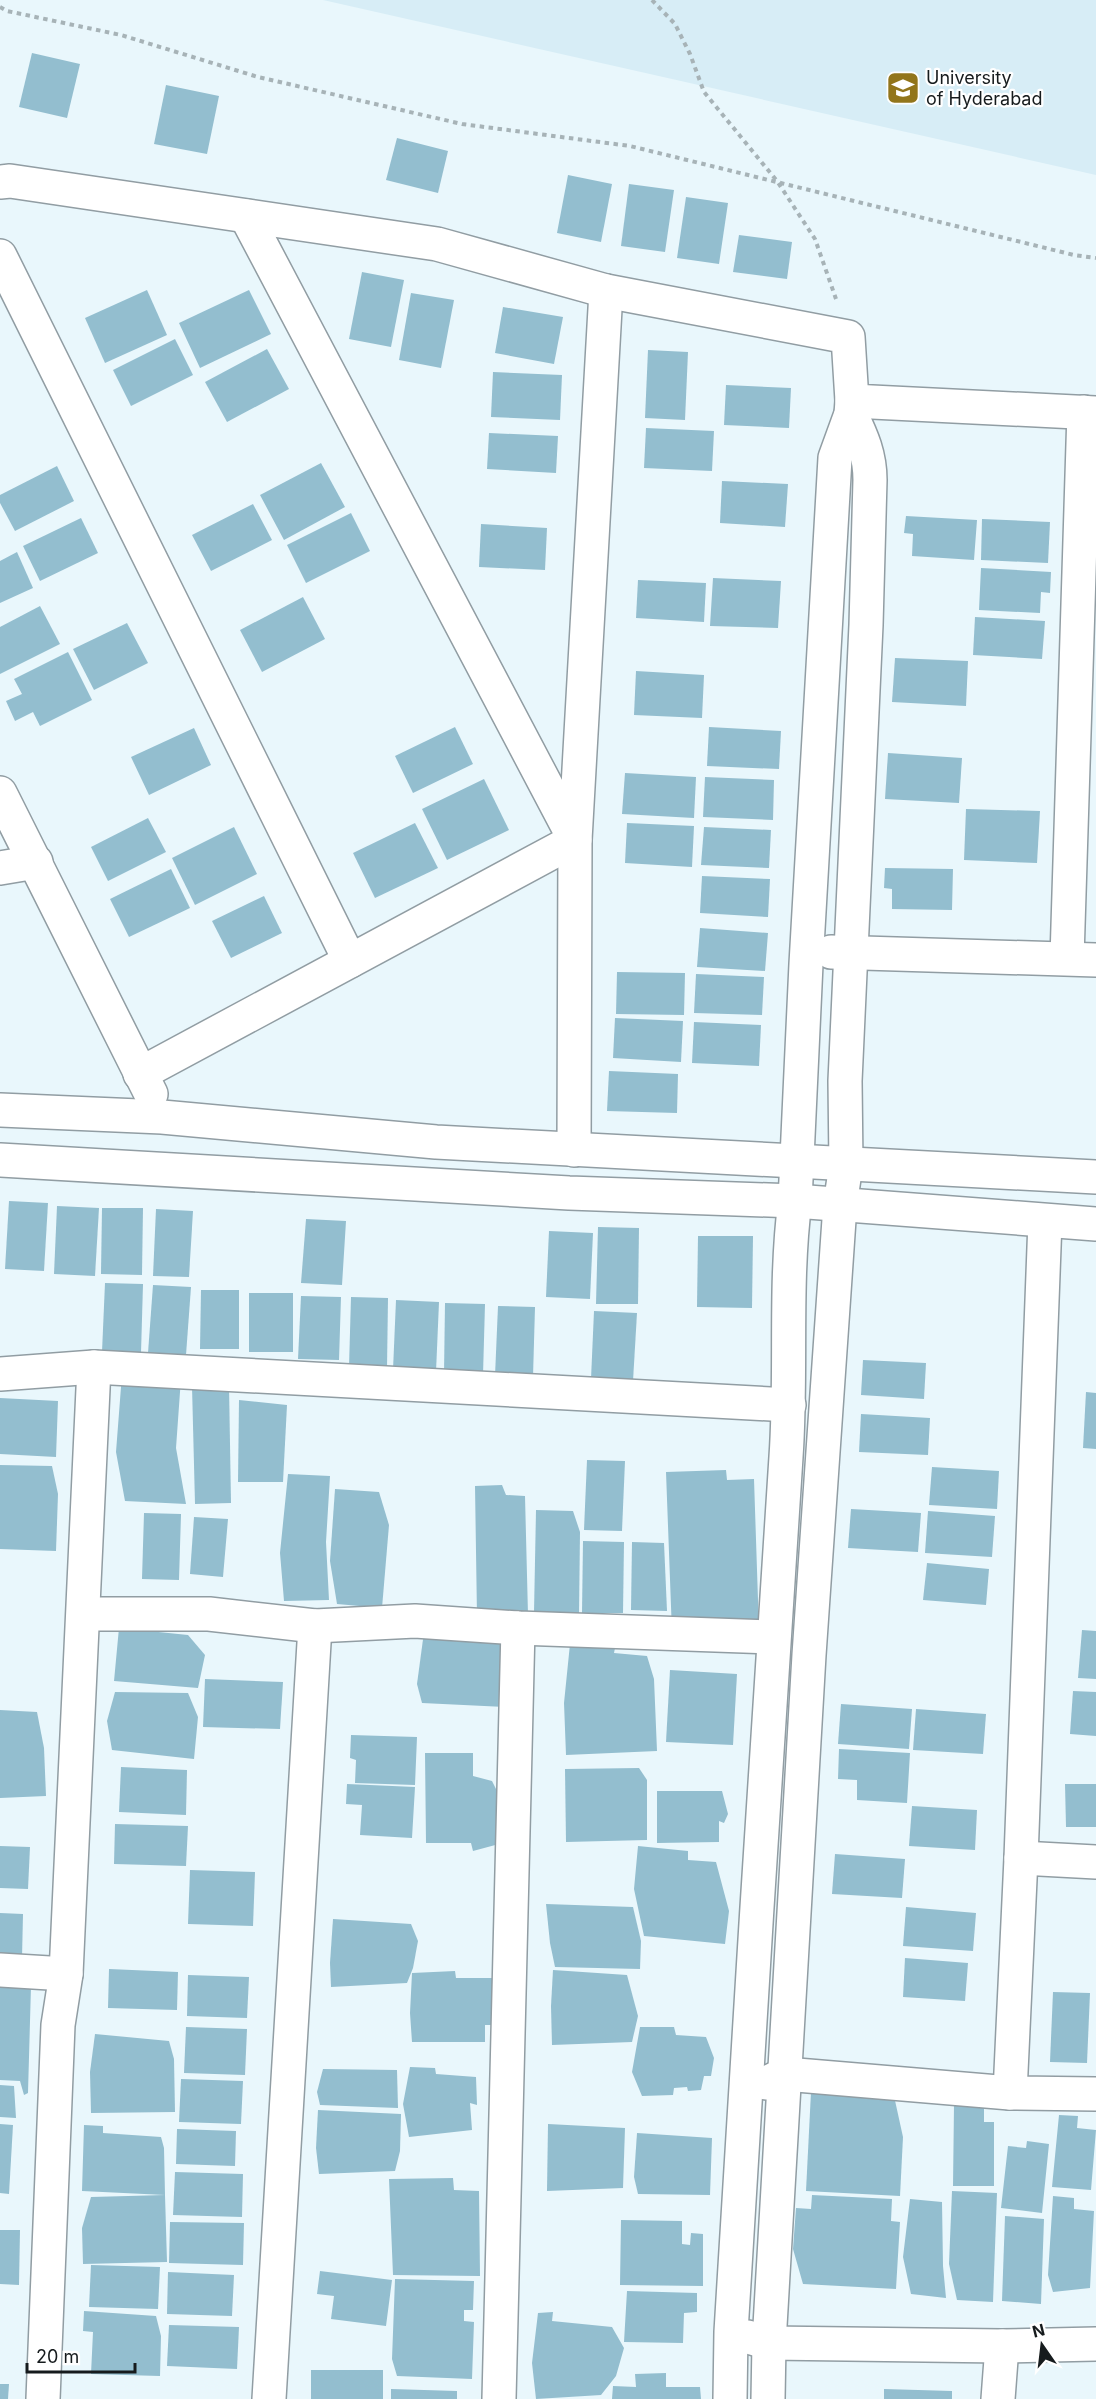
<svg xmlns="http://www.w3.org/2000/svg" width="1096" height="2399" font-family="Inter,sans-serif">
  <rect width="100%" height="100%" fill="#e9f7fc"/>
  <path fill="#d7edf6" d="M323,0H1096V175Z"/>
  <g fill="#93becf">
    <path d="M32,53L80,64L67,118L19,107Z"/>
    <path d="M166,85L219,96L207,154L154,144Z"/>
    <path d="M397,138L448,151L438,193L386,180Z"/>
    <path d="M568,175L612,184L601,242L557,233Z"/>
    <path d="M629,184L674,190L665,252L621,246Z"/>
    <path d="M686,197L728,203L719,264L677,258Z"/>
    <path d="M739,235L792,242L787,279L733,272Z"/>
    <path d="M362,272L404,280L391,347L349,339Z"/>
    <path d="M147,290L167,335L105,363L85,318Z"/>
    <path d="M249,290L271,334L200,368L179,323Z"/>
    <path d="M411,293L454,300L441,368L399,360Z"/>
    <path d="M503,307L563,317L554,364L495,353Z"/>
    <path d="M175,339L193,375L131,406L113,370Z"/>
    <path d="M267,349L289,389L227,422L205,382Z"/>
    <path d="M648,350L688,352L685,420L645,418Z"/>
    <path d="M493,372L562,375L560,420L491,417Z"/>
    <path d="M726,385L791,388L789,428L724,425Z"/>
    <path d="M646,428L714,431L712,471L644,468Z"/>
    <path d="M489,433L558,436L556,473L487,469Z"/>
    <path d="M321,463L345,507L284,540L260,495Z"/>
    <path d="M57,466L74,501L15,531L0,503V495Z"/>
    <path d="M722,481L788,484L785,527L720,523Z"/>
    <path d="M253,504L272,540L211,571L192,535Z"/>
    <path d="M351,513L370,551L306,583L287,545Z"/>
    <path d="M906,516L977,520L974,560L912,556L913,534L904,533Z"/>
    <path d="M81,518L98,553L40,581L23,546Z"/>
    <path d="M982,519L1050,522L1048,563L981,560Z"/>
    <path d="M481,524L547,528L545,570L479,567Z"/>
    <path d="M17,552L33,588L0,603V561Z"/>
    <path d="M981,568L1051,572L1050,593L1041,592L1040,613L979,610Z"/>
    <path d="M713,578L781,581L778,628L710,626Z"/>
    <path d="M638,580L706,583L704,622L636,618Z"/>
    <path d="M303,597L325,639L262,672L240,630Z"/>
    <path d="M40,606L60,644L0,674V627Z"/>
    <path d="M975,617L1045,621L1042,659L973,655Z"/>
    <path d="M127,623L148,663L94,690L73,649Z"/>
    <path d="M68,652L92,700L40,726L33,712L15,721L6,701L22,694L14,679Z"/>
    <path d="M895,658L968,661L966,706L892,702Z"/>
    <path d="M636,671L704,675L702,718L634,715Z"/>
    <path d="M455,727L473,764L413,793L395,756Z"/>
    <path d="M709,727L781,731L779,769L707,766Z"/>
    <path d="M194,728L211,765L149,795L131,757Z"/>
    <path d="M888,753L962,758L959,803L885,799Z"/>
    <path d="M625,773L696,777L694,818L622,814Z"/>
    <path d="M705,777L774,780L773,820L703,817Z"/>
    <path d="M484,779L509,830L447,860L422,809Z"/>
    <path d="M966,809L1040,811L1037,863L964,860Z"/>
    <path d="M148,818L166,852L108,881L91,847Z"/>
    <path d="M415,823L438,868L375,898L353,853Z"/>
    <path d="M627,823L694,826L692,867L625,863Z"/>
    <path d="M234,827L257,874L195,905L172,858Z"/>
    <path d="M704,827L771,830L769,868L701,865Z"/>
    <path d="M885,868L953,869L952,910L892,909V889L884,888Z"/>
    <path d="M171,869L190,908L129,937L110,899Z"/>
    <path d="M702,876L770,879L768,917L700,913Z"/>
    <path d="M264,896L282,933L231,958L212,921Z"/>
    <path d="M700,928L768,933L765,971L697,967Z"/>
    <path d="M617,972L685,973L684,1015L616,1014Z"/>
    <path d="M696,974L764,977L762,1015L694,1013Z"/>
    <path d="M615,1018L683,1021L681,1062L613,1058Z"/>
    <path d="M694,1022L761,1025L759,1066L692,1063Z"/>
    <path d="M609,1071L678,1074L677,1113L607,1111Z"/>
    <path d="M9,1201L48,1203L44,1271L5,1269Z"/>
    <path d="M57,1206L99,1208L95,1276L54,1274Z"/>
    <path d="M102,1208H143L142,1275L101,1274Z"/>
    <path d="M156,1209L193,1211L189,1277L153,1276Z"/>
    <path d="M306,1219L346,1221L342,1285L301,1283Z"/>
    <path d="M598,1227L639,1228L638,1304H596Z"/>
    <path d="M549,1231L593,1233L590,1299L546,1297Z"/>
    <path d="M698,1236H753L752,1308L697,1307Z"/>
    <path d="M105,1283L143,1284L141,1353L102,1352Z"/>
    <path d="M153,1285L191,1287L186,1355L148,1353Z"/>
    <path d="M201,1290H239V1349H200Z"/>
    <rect x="249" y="1293" width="44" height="59"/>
    <path d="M301,1296L341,1297L339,1360L298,1359Z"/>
    <path d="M351,1297L388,1298L387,1368L349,1367Z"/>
    <path d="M396,1300L439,1302L436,1372L393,1370Z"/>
    <path d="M445,1303L485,1304L483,1375L444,1374Z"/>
    <path d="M498,1306L535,1307L533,1377L495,1376Z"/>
    <path d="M594,1311L637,1313L633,1381L591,1379Z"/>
    <path d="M863,1360L926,1363L924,1399L861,1395Z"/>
    <path d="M122,1374L181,1378L176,1448L186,1504L125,1501L116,1452Z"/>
    <path d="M229,1385L231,1503L195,1504L192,1386Z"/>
    <path d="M1086,1392L1096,1393V1449L1083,1448Z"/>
    <path d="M0,1398L58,1401L56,1457L0,1454Z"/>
    <path d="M239,1400L287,1405L283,1482H238Z"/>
    <path d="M861,1414L930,1418L928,1455L859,1452Z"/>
    <path d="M587,1460L625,1461L622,1531L584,1530Z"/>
    <path d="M0,1465L52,1466L58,1494L56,1551L0,1549Z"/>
    <path d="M932,1467L999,1471L997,1509L929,1505Z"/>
    <path d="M726,1470L727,1480L754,1479L759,1630L672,1633L666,1472Z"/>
    <path d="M288,1474L330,1476L326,1542L329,1600L284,1601L280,1553Z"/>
    <path d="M502,1485L506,1495L525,1496L528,1615L477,1616L475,1486Z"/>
    <path d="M335,1489L379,1492L389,1525L382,1608L337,1604L330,1561Z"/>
    <path d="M851,1509L921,1513L918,1552L848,1548Z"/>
    <path d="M536,1510L573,1511L580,1532L579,1614L534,1613Z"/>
    <path d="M928,1511L995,1516L992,1557L925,1553Z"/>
    <path d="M144,1513L181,1514L179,1580L142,1579Z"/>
    <path d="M194,1517L228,1519L223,1577L190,1574Z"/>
    <path d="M583,1541L624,1542L623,1613H582Z"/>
    <path d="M632,1542L664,1543L667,1611L631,1610Z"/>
    <path d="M927,1563L989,1569L986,1605L923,1600Z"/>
    <path d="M119,1628L188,1635L205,1655L198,1688L114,1681Z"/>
    <path d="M1082,1630L1096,1631V1679L1078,1678Z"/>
    <path d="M424,1632L502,1640L505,1707L422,1703L417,1684Z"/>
    <path d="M570,1644L615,1648L614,1653L647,1656L654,1679L657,1751L566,1755L564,1703Z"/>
    <path d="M670,1670L737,1674L733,1745L666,1742Z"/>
    <path d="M205,1679L283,1682L280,1729L203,1727Z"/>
    <path d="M1073,1691L1096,1692V1736L1070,1734Z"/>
    <path d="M115,1692L188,1693L198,1717L194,1759L112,1750L107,1721Z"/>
    <path d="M841,1704L912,1709L909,1749L838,1744Z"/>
    <path d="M916,1709L986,1714L983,1754L913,1750Z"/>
    <path d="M0,1710L37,1712L44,1748L46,1796L0,1798Z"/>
    <path d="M351,1735L417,1737L415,1785L355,1783L356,1760L350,1758Z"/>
    <path d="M839,1749L910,1753L907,1803L857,1800V1780L838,1779Z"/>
    <path d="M425,1753H473V1776L492,1781L503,1803L499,1844L473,1851L471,1843H426Z"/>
    <path d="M121,1767L187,1770L186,1815L119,1812Z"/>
    <path d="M639,1768L647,1780V1840L566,1842L565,1769Z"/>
    <path d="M347,1784L415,1787L412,1838L360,1835L362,1805L346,1804Z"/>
    <path d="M1065,1784H1096V1827H1066Z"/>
    <path d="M657,1791H722L728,1814L724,1823L719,1821V1842L657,1843Z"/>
    <path d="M912,1806L977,1810L975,1850L909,1846Z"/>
    <path d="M115,1824L188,1826L186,1866L114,1864Z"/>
    <path d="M0,1846L30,1847L28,1889L0,1888Z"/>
    <path d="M638,1846L688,1851V1860L716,1862L729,1911L725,1944L644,1936L634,1889Z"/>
    <path d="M835,1854L905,1859L902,1898L832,1894Z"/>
    <path d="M190,1870L255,1872L253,1926L188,1924Z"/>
    <path d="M546,1904L633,1907L641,1941L640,1969L555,1967L550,1943Z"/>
    <path d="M906,1907L976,1913L973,1951L903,1946Z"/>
    <path d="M0,1913L23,1914L22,1958L0,1957Z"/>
    <path d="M333,1919L411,1924L418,1941L413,1968L407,1983L331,1987L330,1963Z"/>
    <path d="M905,1958L968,1963L965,2001L903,1997Z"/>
    <path d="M109,1969L178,1972L177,2010L108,2008Z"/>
    <path d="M553,1970L627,1975L638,2016L632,2042L552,2045L551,2006Z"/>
    <path d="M455,1971L456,1978H492L493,2025H485V2042H412L410,2013L412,1973Z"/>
    <path d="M188,1975L249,1977L247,2018L187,2016Z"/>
    <path d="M0,1985L31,1986L28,2093L24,2095L20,2081L0,2080Z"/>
    <path d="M1053,1992L1090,1993L1087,2063L1050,2062Z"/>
    <path d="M186,2027L247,2029L245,2075L184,2073Z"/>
    <path d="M640,2027H674L676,2035L706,2037L714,2058L711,2076H704L701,2090L688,2091L687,2087L674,2088L673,2095L642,2096L632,2072Z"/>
    <path d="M95,2034L169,2041L174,2059L175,2112L91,2113L90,2072Z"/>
    <path d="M410,2067L435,2068L436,2074L476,2077L477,2105L470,2103L472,2130L409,2137L403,2104Z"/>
    <path d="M323,2069L397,2070L398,2108L320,2105L317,2092Z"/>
    <path d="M181,2079L243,2081L241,2124L179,2122Z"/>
    <path d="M0,2085L14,2086L16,2118L0,2117Z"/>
    <path d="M811,2092L894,2096L903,2137L900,2196L806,2191Z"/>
    <path d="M954,2105H984V2122H994V2186H953Z"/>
    <path d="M318,2110L401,2114L400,2151L395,2171L319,2174L316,2148Z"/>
    <path d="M1059,2115L1078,2116L1077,2128L1096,2130L1091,2190L1052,2187Z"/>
    <path d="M0,2124L13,2125L9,2194L0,2193Z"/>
    <path d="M548,2124L625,2128L623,2188L547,2191Z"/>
    <path d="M84,2125L103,2126V2133L161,2137L164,2148L165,2195L82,2191Z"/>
    <path d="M177,2129L236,2131L235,2166L176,2164Z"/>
    <path d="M637,2133L712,2138L710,2195L638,2194L634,2177Z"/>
    <path d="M1027,2141L1049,2144L1042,2213L1001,2208L1008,2146L1026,2148Z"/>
    <path d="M175,2172L243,2174L242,2217L173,2215Z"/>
    <path d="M453,2178L454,2190L479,2191L480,2276L393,2275L389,2179Z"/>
    <path d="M952,2191L997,2193L993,2302L957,2300L949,2264Z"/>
    <path d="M165,2195L167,2262L83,2264L82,2228L91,2197Z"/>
    <path d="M812,2195L892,2199L891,2221L900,2222L896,2289L803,2284L793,2249L796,2208L811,2209Z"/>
    <path d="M1053,2196L1074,2198V2209L1094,2211L1090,2288L1053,2292L1048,2275Z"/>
    <path d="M910,2199L942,2202L943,2266L946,2298L911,2294L903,2257Z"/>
    <path d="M1005,2216L1044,2219L1041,2304L1002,2301Z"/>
    <path d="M621,2220L682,2221V2244L690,2245L691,2233L703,2234V2286L620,2285Z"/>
    <path d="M170,2222L244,2223L243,2265L169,2263Z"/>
    <path d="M0,2230H20L19,2285L0,2284Z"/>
    <path d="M91,2265L160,2267L158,2309L89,2307Z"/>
    <path d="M320,2271L392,2280L386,2326L331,2319L334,2296L317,2294Z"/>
    <path d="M168,2272L234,2275L232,2316L167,2314Z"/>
    <path d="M395,2279L474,2281L473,2310H464V2321L474,2322L472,2379L397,2376L392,2359Z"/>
    <path d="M627,2291L697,2293V2312L684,2313L683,2343L624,2342Z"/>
    <path d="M84,2311L156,2316L161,2336L160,2376L91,2374L93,2332L83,2331Z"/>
    <path d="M553,2312L552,2321L612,2327L624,2348L616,2376L601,2395L536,2399L532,2363L538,2313Z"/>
    <path d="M169,2325L239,2327L237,2369L167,2366Z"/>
    <rect x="311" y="2370" width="72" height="29"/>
    <path d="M666,2373V2387H700L701,2399H612L613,2386L636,2387L635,2374Z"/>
    <path d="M0,2384H9L8,2399H0Z"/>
    <path d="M391,2389L457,2391V2399H391Z"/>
    <path d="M884,2389L952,2391V2399H884Z"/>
  </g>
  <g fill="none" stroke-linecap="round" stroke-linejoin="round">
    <defs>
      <g id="minor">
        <path d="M0,182L10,181L437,244L606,291L848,337L852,401L1096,413"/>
        <path d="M0,256L350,961"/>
        <path d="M0,793L151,1094"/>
        <path d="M0,868L36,862"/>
        <path d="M831,952L1096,960"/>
        <path d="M1067,958L1084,412"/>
        <path d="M140,1074L575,840L246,216"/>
        <path d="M0,1110L162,1117L436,1142L1096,1177"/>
        <path d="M574,1150L575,840L606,291"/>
        <path d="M0,1160L569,1193L795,1201L1096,1224"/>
        <path d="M1045,1221L1021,1858L1010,2093L1096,2094"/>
        <path d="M0,1374L94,1367L789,1405"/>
        <path d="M84,1614H209L315,1626L415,1621L518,1628L773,1637"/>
        <path d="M1021,1858L1096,1862"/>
        <path d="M0,1970L66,1974"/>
        <path d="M766,2083L785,2074L1010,2093"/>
        <path d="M748,2337L769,2343L1002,2346L1096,2344"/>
        <path d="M43,2399L58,2025L66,1974L94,1367"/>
        <path d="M269,2399L315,1626"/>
        <path d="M499,2399L518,1628"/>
        <path d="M730,2399L731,2332C750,2040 765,1749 786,1457C792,1372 784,1286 795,1201L806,964L835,458L851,414L852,401"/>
        <path d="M768,2399L769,2343L809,1655L840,1205L846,1165L845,1081L866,625L870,480C870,455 862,437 851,414"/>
        <path d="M998,2399L1002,2346"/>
      </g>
    </defs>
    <use href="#minor" stroke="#919da3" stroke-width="36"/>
    <g stroke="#a7b3b7" stroke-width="4" stroke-dasharray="4.5 4.5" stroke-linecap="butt">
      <path d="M652,0L675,24L690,54L704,92L777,181L815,239L836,299"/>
      <path d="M0,7L7,11L121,35L258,77L462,124L630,146L1074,255L1096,258"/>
    </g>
    <use href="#minor" stroke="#fff" stroke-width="33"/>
  </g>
  <defs>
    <symbol id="university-square" viewBox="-11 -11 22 22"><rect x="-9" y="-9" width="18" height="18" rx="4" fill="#92751b" stroke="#fff"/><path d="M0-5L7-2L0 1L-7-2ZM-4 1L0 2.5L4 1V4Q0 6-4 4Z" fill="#fff"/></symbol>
  </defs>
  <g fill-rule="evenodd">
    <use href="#university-square" x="884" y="69" width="38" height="38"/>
  </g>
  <g text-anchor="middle" stroke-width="4.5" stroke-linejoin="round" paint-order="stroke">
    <g font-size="18" fill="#161b1d" stroke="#fff" text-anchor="start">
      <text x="926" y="84">University<tspan x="926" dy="21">of Hyderabad</tspan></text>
    </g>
  </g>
  <g transform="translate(1042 2345) rotate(346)" stroke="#ffffff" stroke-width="4.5" paint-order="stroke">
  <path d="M0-4.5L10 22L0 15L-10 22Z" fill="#161b1d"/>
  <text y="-9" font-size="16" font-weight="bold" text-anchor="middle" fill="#161b1d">N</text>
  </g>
  <path d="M27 2363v9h108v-9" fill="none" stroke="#161b1d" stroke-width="3"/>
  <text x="36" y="2363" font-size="18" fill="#161b1d" stroke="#ffffff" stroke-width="4.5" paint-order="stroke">20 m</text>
</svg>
